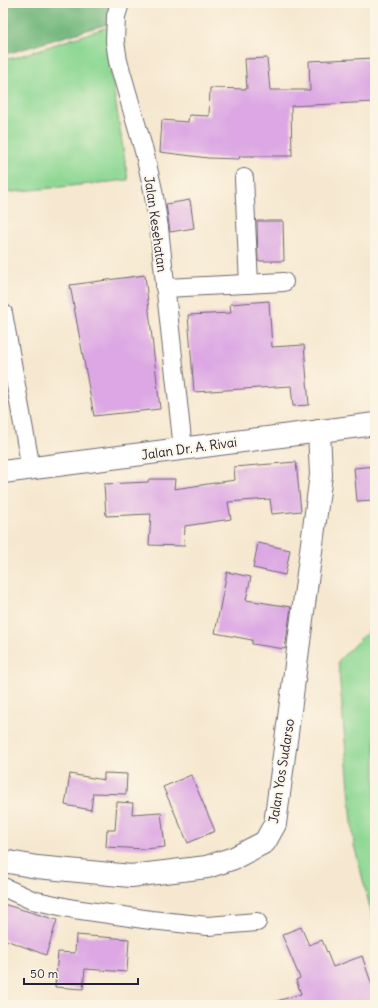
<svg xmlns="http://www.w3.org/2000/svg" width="378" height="1008" font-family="Delius,sans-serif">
  <rect width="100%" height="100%" fill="#fcf5e5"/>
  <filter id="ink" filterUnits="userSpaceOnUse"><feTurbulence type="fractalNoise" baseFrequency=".025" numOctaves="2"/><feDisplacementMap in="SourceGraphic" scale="8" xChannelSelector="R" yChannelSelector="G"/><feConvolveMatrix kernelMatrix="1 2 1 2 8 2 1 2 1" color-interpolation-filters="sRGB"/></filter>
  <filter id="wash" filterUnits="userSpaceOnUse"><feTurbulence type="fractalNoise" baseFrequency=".012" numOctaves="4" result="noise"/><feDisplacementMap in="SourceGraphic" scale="16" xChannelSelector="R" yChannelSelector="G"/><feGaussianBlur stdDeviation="0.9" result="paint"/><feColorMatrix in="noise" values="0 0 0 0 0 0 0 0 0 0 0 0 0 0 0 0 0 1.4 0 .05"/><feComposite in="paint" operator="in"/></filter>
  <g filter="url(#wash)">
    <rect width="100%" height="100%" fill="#f6e8d0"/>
    <g fill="#8fd894" stroke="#587d68">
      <path d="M111,26L109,60L128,180L3,193V59L14,58Z"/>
      <path d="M375,624V927L354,845L338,661Z"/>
    </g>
    <path fill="#73b87e" stroke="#4a6d5c" d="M3,3H123L114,22L3,55Z"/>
    <g id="blocks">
      <g fill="#dca7e4">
        <path d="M267,58L270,90H310L309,61L375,58V102L291,106L292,156H240L239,159L208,158L160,152L162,120L188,122L189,115L209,116L210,88L247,89L245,59Z"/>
        <path d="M190,200L194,228L170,232L166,204Z"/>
        <path d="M257,221H283L284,261H258Z"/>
        <path d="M145,275L160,409L94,416L70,285Z"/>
        <path d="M269,301L272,347L304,345L309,405L293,406L291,386L194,392L188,315L231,313L230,304Z"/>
        <path d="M296,462L301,511L272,514L270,499L228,502L231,519L185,526L184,546L149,545L151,514L106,516L104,484L148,482L149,479H175L174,489L235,480L234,467Z"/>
        <path d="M375,466V500L357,501L354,468Z"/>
        <path d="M258,543L290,550L285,575L253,568Z"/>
        <path d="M227,572L251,577L246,600L291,607L285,649L252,644V640L215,633Z"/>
        <path d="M104,773L127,774L126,794L93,793L91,810L65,805L70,774L104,780Z"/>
        <path d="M191,775L215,831L188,843L163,787Z"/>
        <path d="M117,802L133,803L132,814L161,812L165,847L145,849L106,847L107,830H115Z"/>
        <path d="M3,904L57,920L46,955L3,939Z"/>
        <path d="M301,927L309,945L322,940L333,967L362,956L375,994V1005H274L273,1002L301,994L296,980L300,978L282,935Z"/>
        <path d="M76,935L129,939L127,972L85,969L83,989L55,987L58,952L75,953Z"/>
      </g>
    </g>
  </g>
  <g filter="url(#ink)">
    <use href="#blocks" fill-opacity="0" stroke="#6c676f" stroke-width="1"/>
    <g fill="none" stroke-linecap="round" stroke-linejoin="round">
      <defs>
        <g id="minor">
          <path d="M120,3L116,16L115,41L118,61L144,151L153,190L159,228L183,449"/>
          <path d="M244,178L249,284"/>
          <path d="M165,288L284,282"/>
          <path d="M3,313L31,469"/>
          <path d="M3,887L32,900L74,909L151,920L208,926L257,922"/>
        </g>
        <path id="tertiary" d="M3,861L37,867L131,876L207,867L234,858L265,842L275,824L321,475L319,431"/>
        <path id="secondary" d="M3,472L375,424"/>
      </defs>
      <use href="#minor" stroke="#6c676f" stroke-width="20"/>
      <use href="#tertiary" stroke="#6c676f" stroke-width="24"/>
      <use href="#secondary" stroke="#6c676f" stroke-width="24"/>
      <use href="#minor" stroke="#fff" stroke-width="18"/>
      <use href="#tertiary" stroke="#fff" stroke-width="22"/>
      <use href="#secondary" stroke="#fff" stroke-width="22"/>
    </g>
  </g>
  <g text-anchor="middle" stroke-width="4" stroke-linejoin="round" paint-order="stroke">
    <g font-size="13" fill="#22223b" stroke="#fcf5e5">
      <text transform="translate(156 224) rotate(82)" y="5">Jalan Kesehatan</text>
      <text transform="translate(189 448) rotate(-8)" y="5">Jalan Dr. A. Rivai</text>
      <text transform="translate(281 771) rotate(-81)" y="5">Jalan Yos Sudarso</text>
    </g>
  </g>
  <rect width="378" height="1008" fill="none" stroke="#fcf5e5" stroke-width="16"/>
  <path d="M24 978v6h114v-6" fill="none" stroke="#22223b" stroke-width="2"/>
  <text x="30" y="978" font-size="12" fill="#22223b" stroke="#fcf5e5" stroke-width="3" paint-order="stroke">50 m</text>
</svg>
